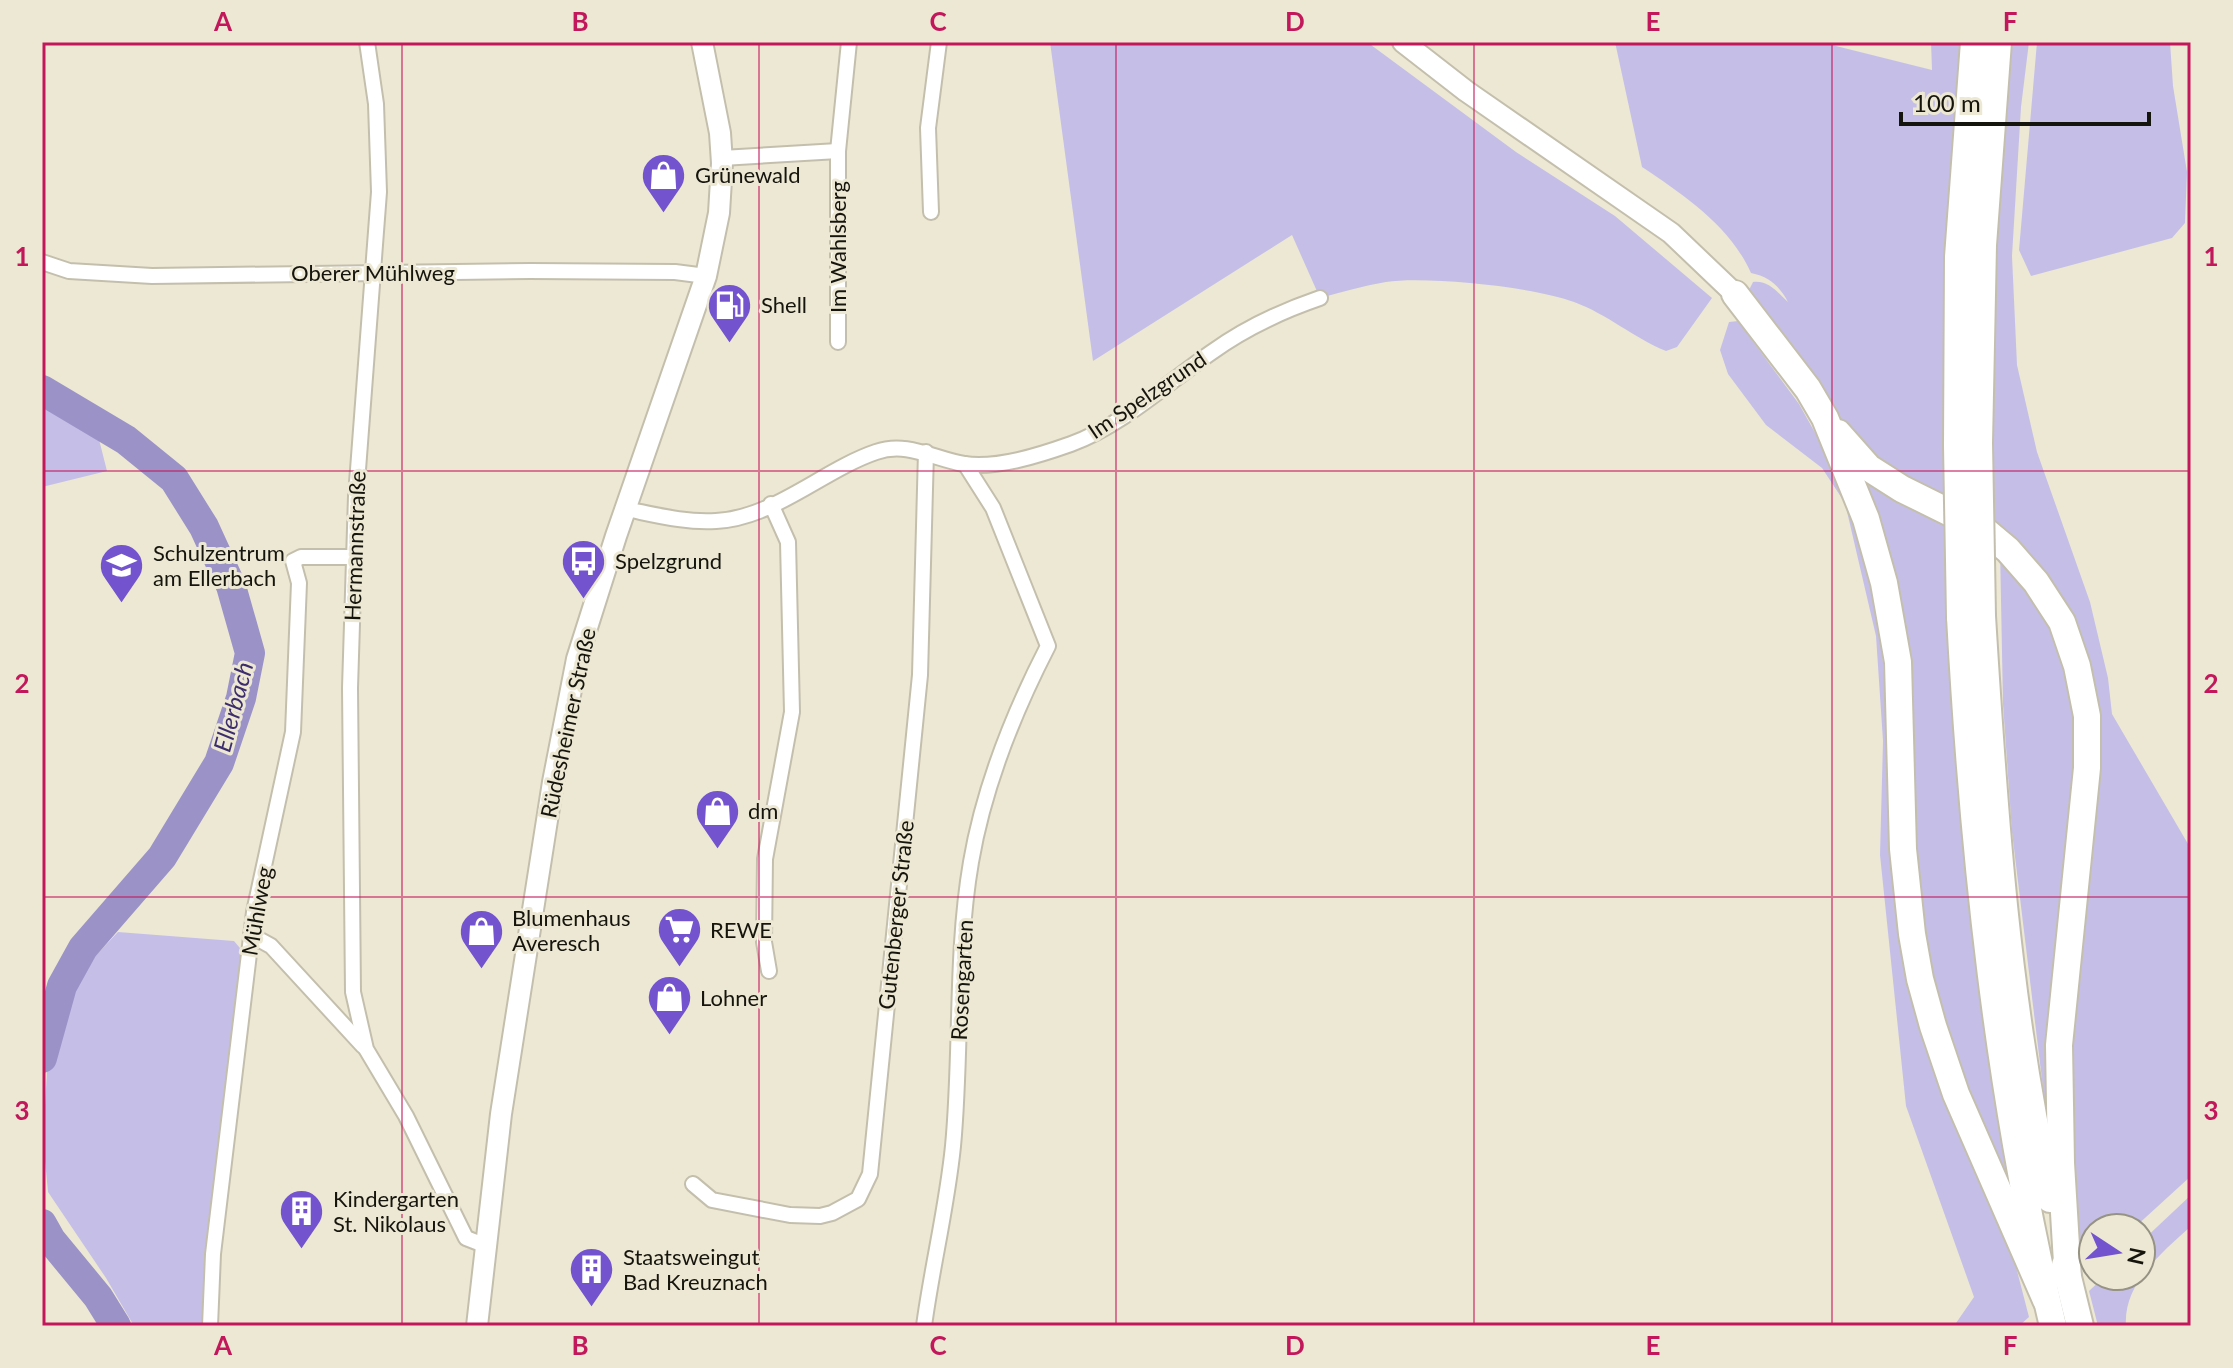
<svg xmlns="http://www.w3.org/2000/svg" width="2233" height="1368" font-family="Lato,sans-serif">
  <rect width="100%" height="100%" fill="#ede8d4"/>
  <g fill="#c5bfe8">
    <path d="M1050,42H1367L1516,152L1615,216L1712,298L1677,347L1666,351C1634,338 1607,314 1574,302C1535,287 1427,276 1386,282C1363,286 1342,292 1320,298L1292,235L1093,361Z"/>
    <path d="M1615,42H1820L1932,70L1931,42H2029L2021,107L2012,256L2017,365L2037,452L2090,602L2108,678L2112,714L2191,849V1176L2134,1228H2093V1265L2086,1272L2074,1214L2067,1056L2090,816L2053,592L1858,451L1748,292L1753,282C1769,280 1778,293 1788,302C1779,286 1770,277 1751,273C1730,226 1684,195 1642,167Z"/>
    <path d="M2037,42H2170L2173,86L2187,172L2185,223L2172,238L2031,276L2019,250Z"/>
    <path d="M1738,321L1799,404L1827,454L1852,509L1868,566L1880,626L1885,687L1893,847L2008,1236L2029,1317L2019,1326H1954L1974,1297L1906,1106L1880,855L1883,741L1876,636L1845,503L1822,468L1766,425L1728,374L1720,350L1729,322Z"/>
    <path d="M42,384L90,404L107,471L42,487Z"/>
    <path d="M1867,474L1948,515L2019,1196L2011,1199L1942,1022L1923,948L1913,854L1909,676L1858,481Z"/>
    <path d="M2000,549L2046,605L2082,704L2054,1122L2047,1121L2012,832L2003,704Z"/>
    <path d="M118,932L234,941L245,954L205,1267L203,1326H134L106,1278L48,1192L43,1140L47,1071L65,1017L84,968Z"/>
    <path d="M2191,1195V1226C2163,1252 2123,1283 2126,1326H2098L2089,1291L2105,1276H2141V1242Z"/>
  </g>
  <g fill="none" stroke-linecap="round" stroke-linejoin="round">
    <g stroke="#9b93c7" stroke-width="30">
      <path d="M42,390L126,440L174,479L204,527L231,586L250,653L241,698L219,763L162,857L83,948L62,986L42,1058"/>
      <path d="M42,1224L51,1240L98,1297L116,1326"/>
    </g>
    <defs>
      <g id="street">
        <path d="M367,42L376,104L379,192L356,496L350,688L353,992L366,1049L406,1116L466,1238L484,1245"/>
        <path d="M722,158L838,151"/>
        <path d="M931,212L928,128L939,42"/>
        <path d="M42,262L69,271L152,276L530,271L675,272L706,276"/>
        <path d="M838,342V151L849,42"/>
        <path d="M626,509C656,515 686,523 716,521C774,518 823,470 876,452C907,441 934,459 964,464C997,469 1040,455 1071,444C1123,425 1167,383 1212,352C1244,329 1282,311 1320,298"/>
        <path d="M251,935L271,946L363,1046"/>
        <path d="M769,971L764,942L765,859L792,712L788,542L771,504"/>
        <path d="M693,1184L712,1200L790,1215L820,1216L832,1213L858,1199L870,1174L920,675L926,452"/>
        <path d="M210,1326L213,1254L254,912L293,732L299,583L293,561L301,557H355"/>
        <path d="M924,1326C932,1266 947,1207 953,1146C962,1052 955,955 971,862C984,786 1013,714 1048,646L993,508L965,464"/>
      </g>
      <g id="secondary">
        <path d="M1403,42L1466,91L1671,233L1735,294"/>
        <path d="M477,1326L501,1114L553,782L577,659L616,536L706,276L719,213L722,163L720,133L702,42"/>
      </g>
      <g id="highway">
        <path d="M1735,294L1808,389L1825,418L1866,519L1884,583L1898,662L1903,849L1912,934L1920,979L1933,1026L1956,1094L2046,1300"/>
        <path d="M1838,433L1869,468L1902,489L1983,529L2008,550L2036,582L2062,622L2077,666L2087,716V768L2059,1045L2061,1163L2068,1279"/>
        <path d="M1979,443L1983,245L1998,42"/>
        <path d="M1957,445L1958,257L1974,42"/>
        <path d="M1982,616C1994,811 2007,1009 2050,1199"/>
        <path d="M1960,617C1973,855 1998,1094 2053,1326"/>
        <path d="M2065,1265L2080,1326"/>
      </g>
    </defs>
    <use href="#street" stroke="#c4bfad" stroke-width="18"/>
    <use href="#secondary" stroke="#c4bfad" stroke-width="24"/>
    <use href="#highway" stroke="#c4bfad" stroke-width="30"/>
    <use href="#street" stroke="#fff" stroke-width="14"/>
    <use href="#secondary" stroke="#fff" stroke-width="20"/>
    <use href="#highway" stroke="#fff" stroke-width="26"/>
    <defs>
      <g id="highway-bridge">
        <path d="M1979,443L1982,616"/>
        <path d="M1957,445L1960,617"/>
      </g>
    </defs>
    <use href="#highway-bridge" stroke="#c4bfad" stroke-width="30" stroke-linecap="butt"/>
    <use href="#highway-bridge" stroke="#fff" stroke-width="26"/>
  </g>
  <path fill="none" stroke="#c2185b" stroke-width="2" stroke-opacity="0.55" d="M402,42V1326M759,42V1326M1116,42V1326M1474,42V1326M1832,42V1326M42,471H2191M42,897H2191"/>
  <defs>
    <symbol id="shop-pin" viewBox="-11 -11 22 30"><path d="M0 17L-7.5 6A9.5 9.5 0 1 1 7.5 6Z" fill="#7354ce" stroke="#ede8d4"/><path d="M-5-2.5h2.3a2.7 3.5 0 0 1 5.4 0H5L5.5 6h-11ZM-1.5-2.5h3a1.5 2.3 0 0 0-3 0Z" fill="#fff"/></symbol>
    <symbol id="fuel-pin" viewBox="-11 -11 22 30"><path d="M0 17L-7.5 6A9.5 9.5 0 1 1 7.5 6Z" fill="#7354ce" stroke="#ede8d4"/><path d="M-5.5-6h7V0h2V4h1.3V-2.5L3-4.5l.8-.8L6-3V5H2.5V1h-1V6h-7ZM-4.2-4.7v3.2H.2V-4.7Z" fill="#fff"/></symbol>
    <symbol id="bus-pin" viewBox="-11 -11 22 30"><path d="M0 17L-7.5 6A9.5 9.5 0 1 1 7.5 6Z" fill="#7354ce" stroke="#ede8d4"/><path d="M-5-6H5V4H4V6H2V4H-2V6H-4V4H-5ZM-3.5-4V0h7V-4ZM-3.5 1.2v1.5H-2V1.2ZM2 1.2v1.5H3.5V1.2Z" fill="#fff"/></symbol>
    <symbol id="school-pin" viewBox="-11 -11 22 30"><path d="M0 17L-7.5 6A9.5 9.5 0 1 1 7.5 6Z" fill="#7354ce" stroke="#ede8d4"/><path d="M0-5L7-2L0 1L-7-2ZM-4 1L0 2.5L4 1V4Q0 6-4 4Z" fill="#fff"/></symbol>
    <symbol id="supermarket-pin" viewBox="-11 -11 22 30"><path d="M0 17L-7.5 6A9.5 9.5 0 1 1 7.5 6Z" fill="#7354ce" stroke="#ede8d4"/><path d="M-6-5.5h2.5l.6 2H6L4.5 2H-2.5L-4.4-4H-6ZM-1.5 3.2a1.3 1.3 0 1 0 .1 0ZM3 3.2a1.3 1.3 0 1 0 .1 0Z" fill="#fff"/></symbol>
    <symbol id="building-pin" viewBox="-11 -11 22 30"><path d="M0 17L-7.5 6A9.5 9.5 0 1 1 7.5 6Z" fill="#7354ce" stroke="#ede8d4"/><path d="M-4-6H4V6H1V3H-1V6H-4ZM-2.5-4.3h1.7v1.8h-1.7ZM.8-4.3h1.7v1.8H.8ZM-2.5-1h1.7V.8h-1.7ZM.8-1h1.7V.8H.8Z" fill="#fff"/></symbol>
  </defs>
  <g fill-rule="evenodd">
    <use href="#shop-pin" x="638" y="150" width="51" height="69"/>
    <use href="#fuel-pin" x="704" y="280" width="51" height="69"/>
    <use href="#bus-pin" x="558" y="536" width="51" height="69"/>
    <use href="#school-pin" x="96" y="540" width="51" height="69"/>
    <use href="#shop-pin" x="692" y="786" width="51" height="69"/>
    <use href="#supermarket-pin" x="654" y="904" width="51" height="69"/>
    <use href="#shop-pin" x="456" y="906" width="51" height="69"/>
    <use href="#shop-pin" x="644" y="972" width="51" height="69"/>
    <use href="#building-pin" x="276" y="1186" width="51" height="69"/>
    <use href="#building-pin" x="566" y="1244" width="51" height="69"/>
  </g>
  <g text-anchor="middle" stroke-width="6" stroke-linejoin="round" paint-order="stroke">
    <g font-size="22" fill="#15140d" stroke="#ede8d4" text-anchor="start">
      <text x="695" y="183">Grünewald</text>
      <text x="761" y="313">Shell</text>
      <text x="153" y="561">Schulzentrum<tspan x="153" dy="25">am Ellerbach</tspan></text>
      <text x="615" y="569">Spelzgrund</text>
      <text x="748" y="819">dm</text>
      <text x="512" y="926">Blumenhaus<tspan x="512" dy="25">Averesch</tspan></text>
      <text x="710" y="938">REWE</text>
      <text x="700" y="1006">Lohner</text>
      <text x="333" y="1207">Kindergarten<tspan x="333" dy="25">St. Nikolaus</tspan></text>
      <text x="623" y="1265">Staatsweingut<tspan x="623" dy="25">Bad Kreuznach</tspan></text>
    </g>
    <g font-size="22" fill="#15140d" stroke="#ede8d4">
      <text transform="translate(838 247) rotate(-90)" y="8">Im Wahlsberg</text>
      <text x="373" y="281">Oberer Mühlweg</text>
      <text transform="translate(1147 395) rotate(-34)" y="8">Im Spelzgrund</text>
      <text transform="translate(355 546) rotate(-88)" y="8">Hermannstraße</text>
      <text transform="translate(568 723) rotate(-78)" y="8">Rüdesheimer Straße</text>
      <text transform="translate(257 911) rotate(-80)" y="8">Mühlweg</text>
      <text transform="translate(896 915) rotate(-84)" y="8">Gutenberger Straße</text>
      <text transform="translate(962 980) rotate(-87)" y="8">Rosengarten</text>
    </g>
    <g font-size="24" font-style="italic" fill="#3d2d6c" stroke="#ede8d4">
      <text transform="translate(234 707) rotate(-75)" y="8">Ellerbach</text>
    </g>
  </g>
  <rect width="2233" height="1368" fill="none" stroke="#ede8d4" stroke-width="88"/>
  <g transform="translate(2117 1252) rotate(102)"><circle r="38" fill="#ede8d4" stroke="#979384" stroke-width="2"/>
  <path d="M0-6L14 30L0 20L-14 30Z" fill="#7354ce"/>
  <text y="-12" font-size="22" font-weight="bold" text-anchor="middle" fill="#15140d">N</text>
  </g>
  <path d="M1901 112v12h248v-12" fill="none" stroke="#15140d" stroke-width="4"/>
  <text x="1913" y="112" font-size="24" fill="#15140d" stroke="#ede8d4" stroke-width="6" paint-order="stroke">100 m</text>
  <rect x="44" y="44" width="2145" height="1280" fill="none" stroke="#c2185b" stroke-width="3"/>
  <g font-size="26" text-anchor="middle" font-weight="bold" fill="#c2185b">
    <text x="223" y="31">A</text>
    <text x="580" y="31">B</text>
    <text x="938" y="31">C</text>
    <text x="1295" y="31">D</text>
    <text x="1653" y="31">E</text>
    <text x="2010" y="31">F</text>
    <text x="22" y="266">1</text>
    <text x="2211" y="266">1</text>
    <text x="22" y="693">2</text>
    <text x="2211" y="693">2</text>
    <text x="22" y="1120">3</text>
    <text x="2211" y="1120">3</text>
    <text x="223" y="1355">A</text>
    <text x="580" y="1355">B</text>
    <text x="938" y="1355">C</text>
    <text x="1295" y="1355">D</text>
    <text x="1653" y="1355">E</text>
    <text x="2010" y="1355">F</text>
  </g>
</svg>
